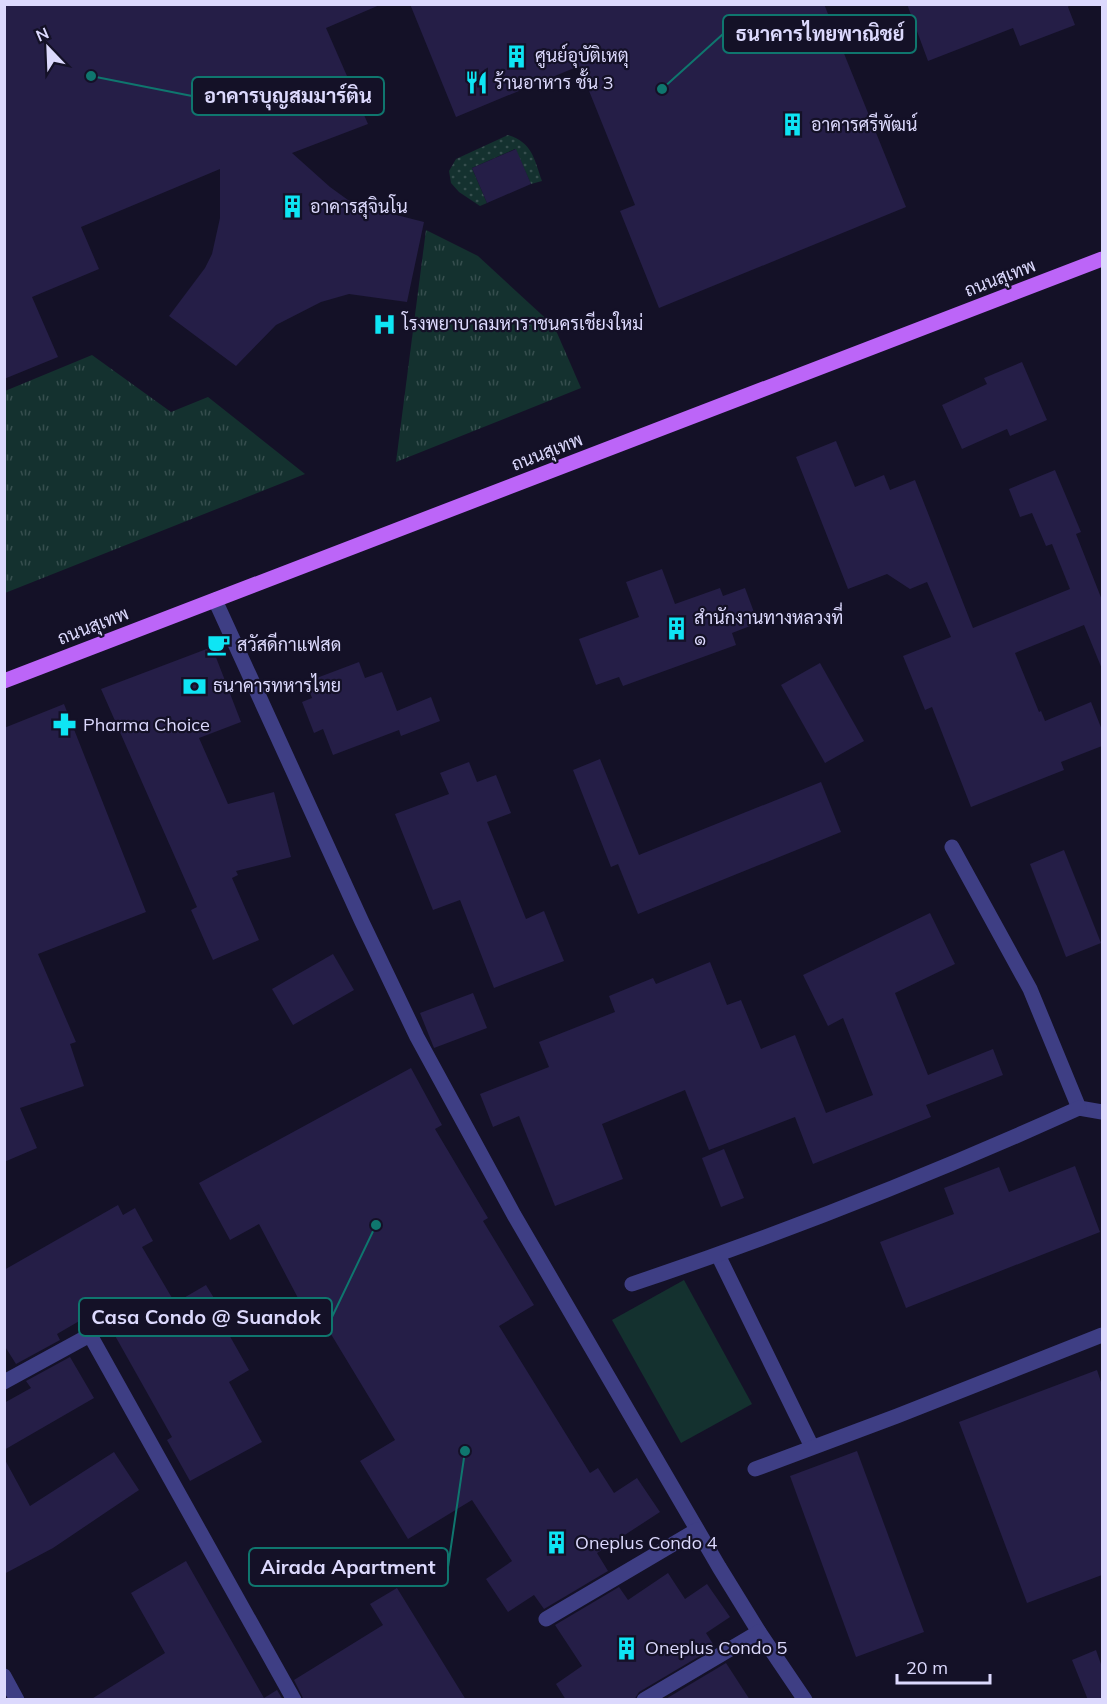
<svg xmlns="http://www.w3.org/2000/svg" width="1107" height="1704" font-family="Mulish,Sarabun,sans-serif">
  <defs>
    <pattern id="grass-dots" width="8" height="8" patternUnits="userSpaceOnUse" patternTransform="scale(1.5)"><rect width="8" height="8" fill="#14312f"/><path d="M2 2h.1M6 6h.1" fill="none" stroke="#364e4e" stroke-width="1.8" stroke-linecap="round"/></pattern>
    <pattern id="park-tufts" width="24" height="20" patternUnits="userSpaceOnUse" patternTransform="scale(1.5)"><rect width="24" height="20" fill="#14312f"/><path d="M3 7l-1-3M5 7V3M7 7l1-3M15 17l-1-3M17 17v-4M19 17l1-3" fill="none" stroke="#364e4e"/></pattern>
  </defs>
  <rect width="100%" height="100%" fill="#141127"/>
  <path fill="url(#grass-dots)" d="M508,135C533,143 534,159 542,181L531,184L515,149L472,168L487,203L480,206L459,192L451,183L449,171L456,159Z"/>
  <g fill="url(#park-tufts)">
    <path d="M426,230L478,256L554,326L581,388L396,462Z"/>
    <path d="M92,355L171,412L208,397L305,474L5,593V391Z"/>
  </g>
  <path fill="#14312f" d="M684,1280L752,1404L681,1443L612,1320Z"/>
  <g fill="#251e47">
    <path d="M4,4H382L326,28L368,124L292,153L330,187L348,200L369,208L424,222L407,302L349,294L321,302L276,325L236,366L169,316L205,268L212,254L220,218V169L81,227L99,269L32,297L58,357L4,379Z"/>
    <path d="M410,4H824L906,207L659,308L620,211L635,205L579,66L456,117Z"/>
    <path d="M907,4H1070L1068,7L1075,25L1020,46L1013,28L928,61Z"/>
    <path d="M516,149L531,184L487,203L472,168Z"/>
    <path d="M1022,362L1047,420L1010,436L1007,429L962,449L942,405L987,384L984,378Z"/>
    <path d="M836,441L855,487L884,475L890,490L915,480L973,628L1070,589L1052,544L1046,546L1032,513L1020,517L1009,489L1055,470L1081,532L1076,534L1102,600V669L1084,625L1015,653L1039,712L1041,711L1045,721L1091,702L1102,730V746L1061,762L1064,770L971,807L932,707L925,710L903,656L951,637L927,582L910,589L887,574L848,589L796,457Z"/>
    <path d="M662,569L675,604L720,588L723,596L745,588L758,623L732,633L736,645L623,686L619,677L596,685L579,639L639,617L626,582Z"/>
    <path d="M212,647L241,722L199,738L228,804L274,792L291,857L236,871L238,875L232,878L259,940L213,960L191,910L197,907L101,689Z"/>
    <path d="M359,662L365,678L382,672L397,711L431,697L440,721L401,736L399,730L333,755L323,729L314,733L302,702L312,698L306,682Z"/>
    <path d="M820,663L864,741L825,763L781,685Z"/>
    <path d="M64,704L146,912L38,954L76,1042L70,1044L84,1086L20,1108L37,1148L4,1162V728Z"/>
    <path d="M600,759L639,855L624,861L821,782L841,832L638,914L618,864L611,867L573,770Z"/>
    <path d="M469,762L477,782L496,775L511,813L487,822L526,919L544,911L564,961L494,988L460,900L433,910L395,814L449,794L440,773Z"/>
    <path d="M1064,850L1101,943L1066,957L1030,864Z"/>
    <path d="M930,913L955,964L895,993L928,1075L993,1049L1003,1075L926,1105L931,1117L813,1164L795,1117L709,1150L685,1090L602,1124L623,1179L555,1206L519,1116L493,1127L480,1094L549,1067L539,1042L615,1012L609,996L653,978L656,984L710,962L727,1005L741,1000L761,1049L795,1035L826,1113L873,1095L843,1018L828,1026L803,975Z"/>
    <path d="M333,954L354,990L293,1025L272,989Z"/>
    <path d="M473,993L487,1028L434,1048L420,1013Z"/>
    <path d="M411,1068L442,1125L435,1129L488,1218L483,1221L534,1305L499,1326L590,1473L598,1468L614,1493L637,1478L660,1512L597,1553L608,1571L544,1609L534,1595L508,1612L486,1579L512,1561L472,1500L408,1539L360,1461L395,1440L317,1311L308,1317L259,1224L230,1240L199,1183Z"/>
    <path d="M724,1149L744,1198L721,1207L702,1158Z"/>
    <path d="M1075,1166L1100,1232L906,1308L880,1242L954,1214L944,1188L999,1167L1009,1192Z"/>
    <path d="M118,1205L123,1215L135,1208L153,1241L142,1247L175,1303L206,1285L228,1321L223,1324L249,1370L229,1382L262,1442L190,1481L167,1440L172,1437L100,1309L57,1334L60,1340L16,1364L4,1345V1270Z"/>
    <path d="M70,1357L94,1398L4,1450V1403L31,1388L26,1381Z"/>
    <path d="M1097,1370L1102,1385V1575L1027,1603L959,1422Z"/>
    <path d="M857,1451L924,1632L856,1657L790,1476Z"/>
    <path d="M114,1452L139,1490L53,1548L4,1574V1458L30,1506Z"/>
    <path d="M186,1561L264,1698L277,1690L283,1700H90L165,1653L131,1593Z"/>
    <path d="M668,1573L685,1599L707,1584L730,1617L706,1633L715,1647L639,1692L634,1700H566L556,1684L582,1666L555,1625L619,1587L628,1600Z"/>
    <path d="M397,1588L466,1700H304L294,1680L383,1625L370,1604Z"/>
    <path d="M1096,1650L1102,1667V1700H1088L1072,1660Z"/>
    <path d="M726,1663L750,1700H664Z"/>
  </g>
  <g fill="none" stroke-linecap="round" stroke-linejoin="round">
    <g stroke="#3e3e84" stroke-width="15">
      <path d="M215,600L362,922L417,1037L514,1215L719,1567L759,1632L805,1700"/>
      <path d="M952,847L1030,989L1079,1108L1102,1112"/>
      <path d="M718,1255L812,1447"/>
      <path d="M632,1284C784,1233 933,1174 1079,1108"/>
      <path d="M4,1382L90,1335L294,1700"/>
      <path d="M755,1469L897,1416L1102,1335"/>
      <path d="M546,1619L697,1530"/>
      <path d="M4,1676L17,1700"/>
      <path d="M644,1700L759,1632"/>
    </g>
    <path stroke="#bc65f8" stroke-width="15" d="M4,681L1102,259"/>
  </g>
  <defs>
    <symbol id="building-bare" viewBox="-9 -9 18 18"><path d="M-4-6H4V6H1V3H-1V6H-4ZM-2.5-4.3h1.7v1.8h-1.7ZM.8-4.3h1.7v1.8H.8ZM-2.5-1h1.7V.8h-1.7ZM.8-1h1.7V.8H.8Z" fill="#0ee5f4" stroke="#141127" stroke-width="2.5" paint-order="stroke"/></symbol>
    <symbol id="restaurant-bare" viewBox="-9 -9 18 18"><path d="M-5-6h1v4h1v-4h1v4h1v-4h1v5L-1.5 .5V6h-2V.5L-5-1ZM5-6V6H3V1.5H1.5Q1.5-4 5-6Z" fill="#0ee5f4" stroke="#141127" stroke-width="2.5" paint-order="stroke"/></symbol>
    <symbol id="hospital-bare" viewBox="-9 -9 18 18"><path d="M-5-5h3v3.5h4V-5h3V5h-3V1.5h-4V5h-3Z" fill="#0ee5f4" stroke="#141127" stroke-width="2.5" paint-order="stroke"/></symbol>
    <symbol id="cafe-bare" viewBox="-9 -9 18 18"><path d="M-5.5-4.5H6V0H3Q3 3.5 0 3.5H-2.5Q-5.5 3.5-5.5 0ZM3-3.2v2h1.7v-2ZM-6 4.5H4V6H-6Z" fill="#0ee5f4" stroke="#141127" stroke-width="2.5" paint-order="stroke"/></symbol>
    <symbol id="bank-bare" viewBox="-9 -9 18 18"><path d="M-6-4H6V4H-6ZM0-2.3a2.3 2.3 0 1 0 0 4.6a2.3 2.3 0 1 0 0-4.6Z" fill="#0ee5f4" stroke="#141127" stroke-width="2.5" paint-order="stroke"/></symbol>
    <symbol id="pharmacy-bare" viewBox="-9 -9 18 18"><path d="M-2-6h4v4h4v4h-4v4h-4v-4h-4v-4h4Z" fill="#0ee5f4" stroke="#141127" stroke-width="2.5" paint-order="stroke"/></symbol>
  </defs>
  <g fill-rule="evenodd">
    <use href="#building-bare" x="500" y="40" width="33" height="33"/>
    <use href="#restaurant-bare" x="460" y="66" width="33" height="33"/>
    <use href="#building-bare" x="776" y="108" width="33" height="33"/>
    <use href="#building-bare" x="276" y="190" width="33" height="33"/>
    <use href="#hospital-bare" x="368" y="308" width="33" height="33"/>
    <use href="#building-bare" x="660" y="612" width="33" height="33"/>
    <use href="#cafe-bare" x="202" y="628" width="33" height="33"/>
    <use href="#bank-bare" x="178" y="670" width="33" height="33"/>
    <use href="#pharmacy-bare" x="48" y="708" width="33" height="33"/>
    <use href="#building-bare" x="540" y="1526" width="33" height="33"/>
    <use href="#building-bare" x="610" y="1632" width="33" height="33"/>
  </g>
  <g text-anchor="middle" stroke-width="4.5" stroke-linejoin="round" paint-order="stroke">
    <g font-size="18" fill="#dcd9fd" stroke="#141127" text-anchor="start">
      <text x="535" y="62">ศูนย์อุบัติเหตุ</text>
      <text x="494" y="89">ร้านอาหาร ชั้น 3</text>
      <text x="811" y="131">อาคารศรีพัฒน์</text>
      <text x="310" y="213">อาคารสุจินโน</text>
      <text x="402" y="330">โรงพยาบาลมหาราชนครเชียงใหม่</text>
      <text x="694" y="624">สำนักงานทางหลวงที่<tspan x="694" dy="21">๑</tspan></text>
      <text x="237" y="651">สวัสดีกาแฟสด</text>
      <text x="213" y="692">ธนาคารทหารไทย</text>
      <text x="83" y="731">Pharma Choice</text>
      <text x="575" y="1549">Oneplus Condo 4</text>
      <text x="645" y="1654">Oneplus Condo 5</text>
    </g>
    <g font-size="18" fill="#dcd9fd" stroke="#141127">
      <text transform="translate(1000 278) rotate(-21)" y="6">ถนนสุเทพ</text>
      <text transform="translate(547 452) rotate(-21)" y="6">ถนนสุเทพ</text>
      <text transform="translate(93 626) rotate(-21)" y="6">ถนนสุเทพ</text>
    </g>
  </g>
  <path fill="none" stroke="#0f766e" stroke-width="2" d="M662 89L723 34M91 76L192 96M376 1225L332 1317M465 1451L448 1567"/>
  <g fill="#0f766e" stroke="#141127" stroke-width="2">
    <circle cx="662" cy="89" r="6"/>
    <circle cx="91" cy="76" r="6"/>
    <circle cx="376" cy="1225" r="6"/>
    <circle cx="465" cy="1451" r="6"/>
  </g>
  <g fill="#141127" stroke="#0f766e" stroke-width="2">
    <rect x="723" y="15" width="193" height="38" rx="6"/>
    <rect x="192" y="77" width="192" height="38" rx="6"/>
    <rect x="79" y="1298" width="253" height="38" rx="6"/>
    <rect x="249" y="1548" width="199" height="38" rx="6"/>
  </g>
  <g font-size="20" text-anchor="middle" font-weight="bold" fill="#dcd9fd">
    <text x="820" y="41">ธนาคารไทยพาณิชย์</text>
    <text x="288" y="103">อาคารบุญสมมาร์ติน</text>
    <text x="206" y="1324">Casa Condo @ Suandok</text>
    <text x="348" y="1574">Airada Apartment</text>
  </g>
  <rect width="1107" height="1704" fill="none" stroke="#dcd9fd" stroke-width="12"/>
  <g transform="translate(48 48) rotate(337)" stroke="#141127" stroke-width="4.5" paint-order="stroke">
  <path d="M0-4.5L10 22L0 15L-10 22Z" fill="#dcd9fd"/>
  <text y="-9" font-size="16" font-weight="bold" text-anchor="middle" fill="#dcd9fd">N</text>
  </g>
  <path d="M897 1674v9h93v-9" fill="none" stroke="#dcd9fd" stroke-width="3"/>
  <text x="906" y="1674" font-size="18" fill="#dcd9fd" stroke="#141127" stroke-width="4.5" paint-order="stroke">20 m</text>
</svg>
